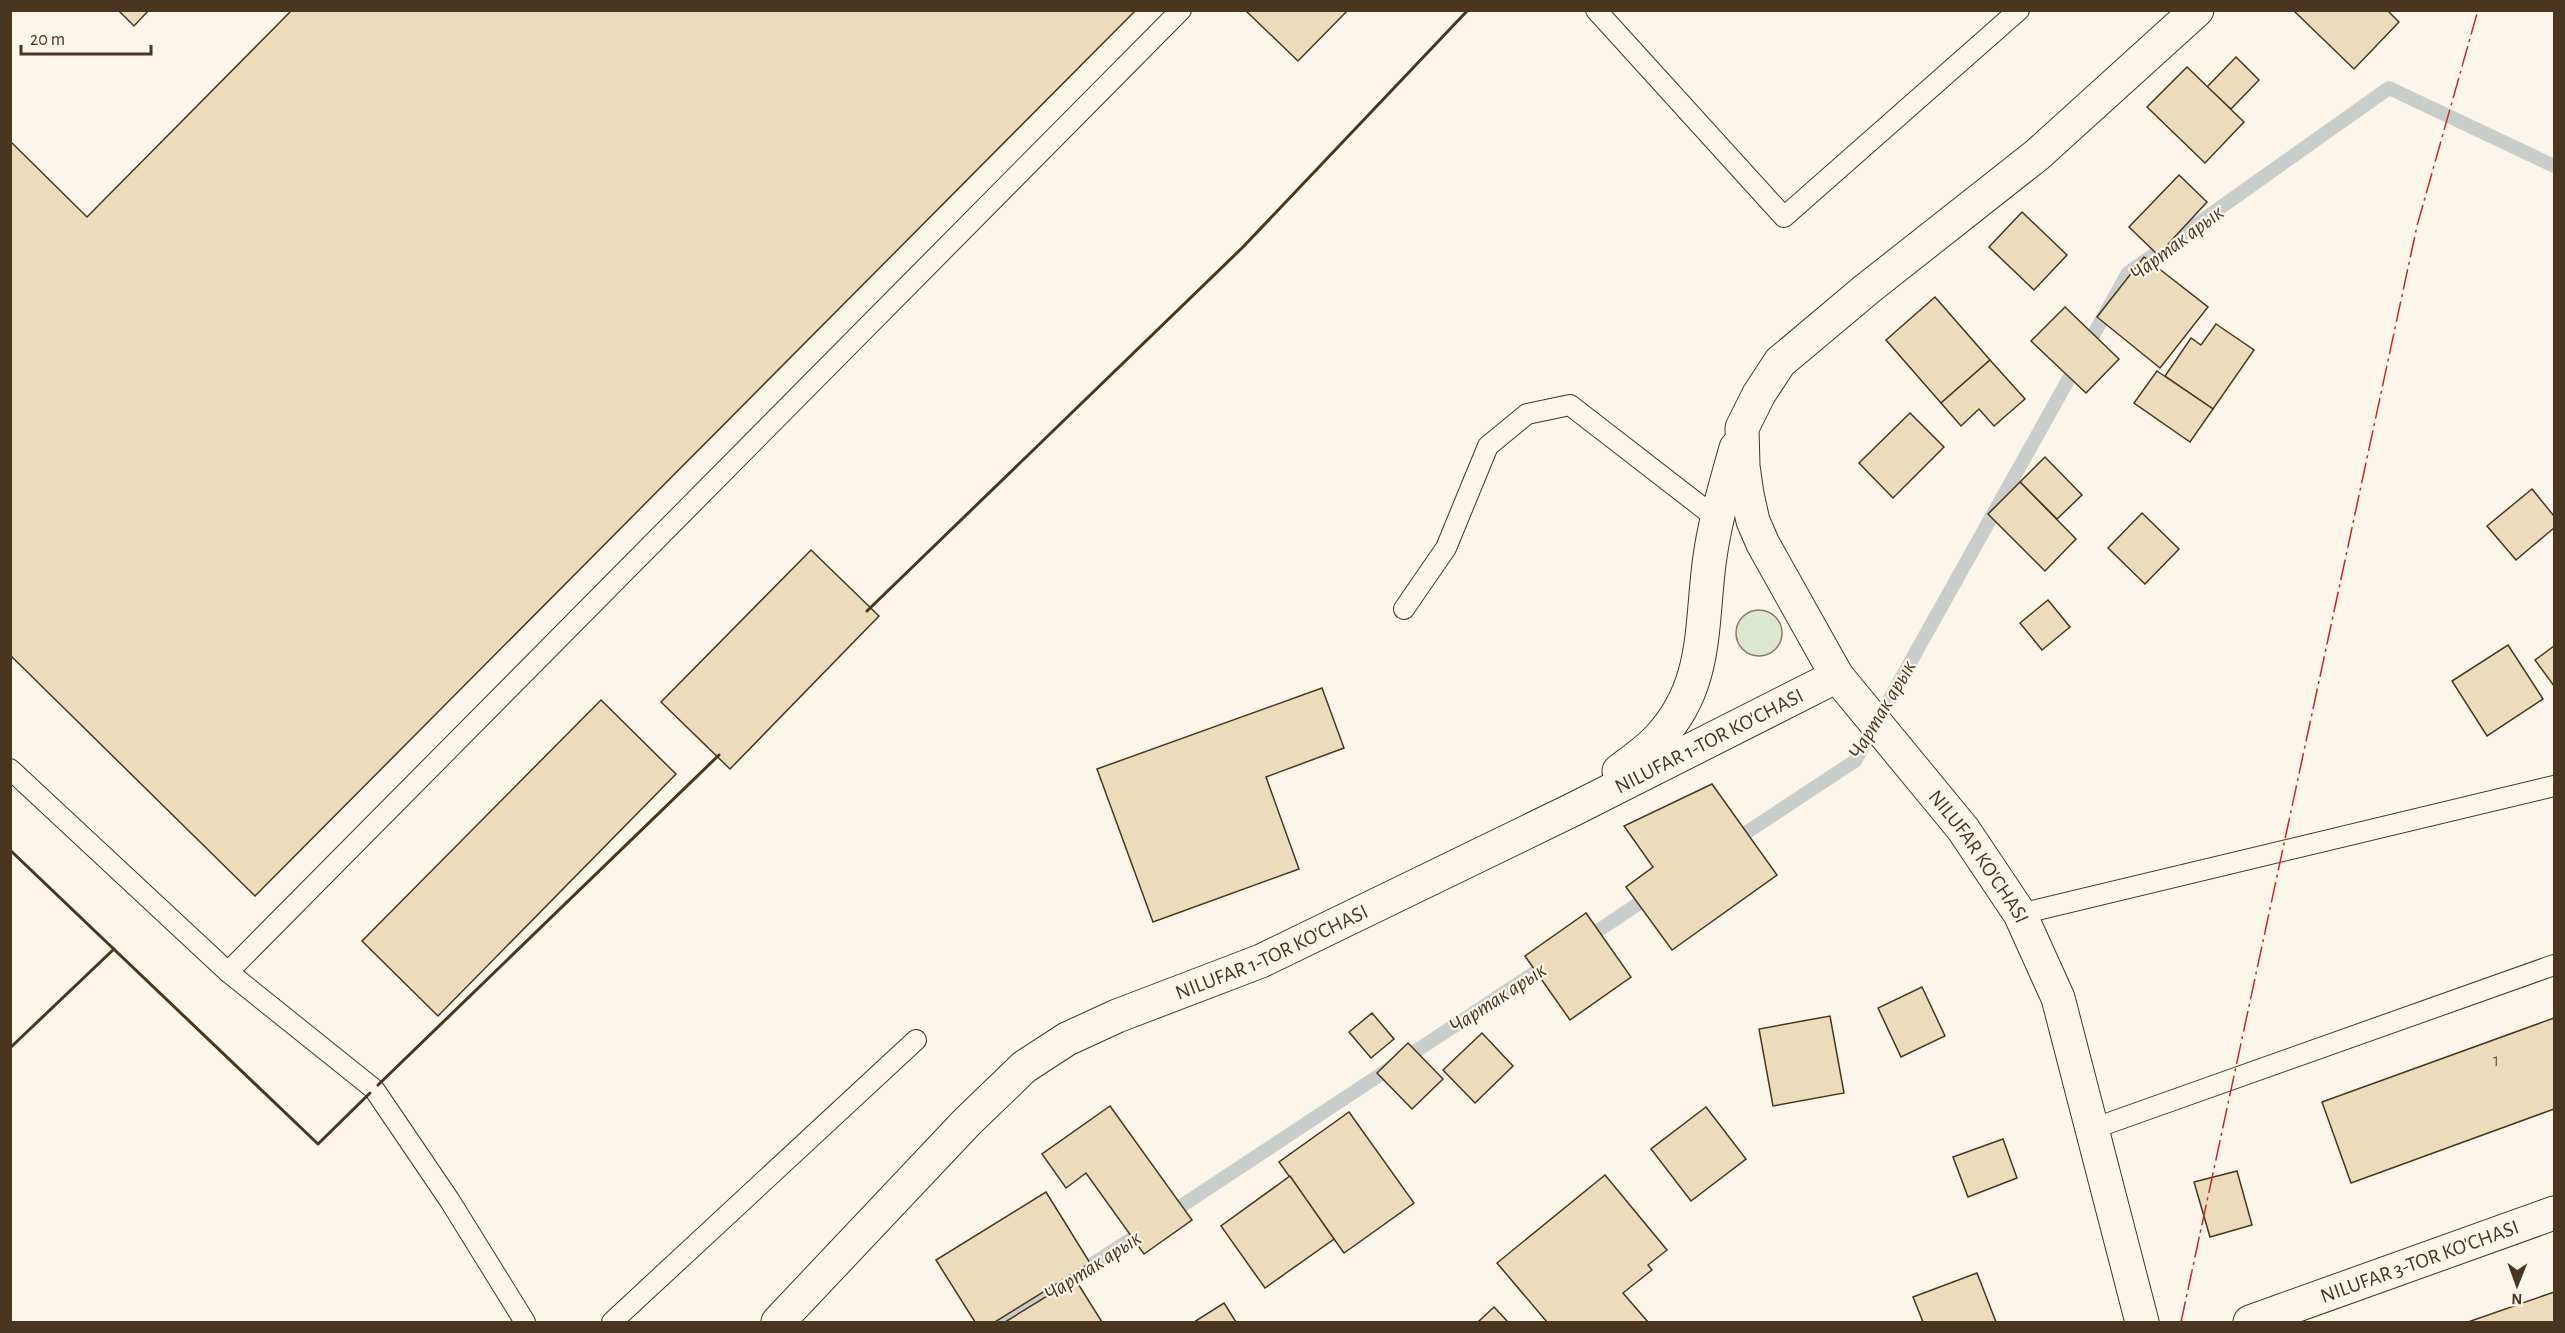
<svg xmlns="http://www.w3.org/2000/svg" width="2565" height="1333" font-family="'Alegreya Sans',sans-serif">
  <rect width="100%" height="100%" fill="#fbf6e9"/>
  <circle fill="#dce7d0" stroke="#887966" stroke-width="1.5" cx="1759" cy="633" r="23"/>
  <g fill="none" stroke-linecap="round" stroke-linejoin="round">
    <g stroke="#c9cecd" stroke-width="14">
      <path d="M1732,842L1855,761L2128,273L2389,88L2554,166"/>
      <path d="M1584,940L1653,894"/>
      <path d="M1166,1216L1551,962"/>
      <path d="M1004,1322L1148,1228"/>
    </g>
  </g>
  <g fill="#ecdcbc" stroke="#4a3520" stroke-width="1.5">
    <path d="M118,10H149L134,26Z"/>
    <path d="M292,10H1136L255,896L10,655V141L87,217Z"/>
    <path d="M1245,10H1348L1298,61Z"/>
    <path d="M2293,10H2387L2399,22L2354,69Z"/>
    <path d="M2236,57L2259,80L2231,109L2207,87Z"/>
    <path d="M2187,67L2244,122L2205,163L2147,107Z"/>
    <path d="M2179,175L2207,202L2158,255L2129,227Z"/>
    <path d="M2022,212L2067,255L2034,290L1989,247Z"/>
    <path d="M2144,257L2208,307L2160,368L2097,317Z"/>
    <path d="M1935,297L1990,360L1941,403L1886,340Z"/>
    <path d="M2065,307L2119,359L2086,393L2031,341Z"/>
    <path d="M2216,324L2254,350L2213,409L2165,376L2191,338L2201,345Z"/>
    <path d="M1990,360L2025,399L1994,426L1979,409L1961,426L1941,403Z"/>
    <path d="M2157,371L2213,409L2190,442L2134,403Z"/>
    <path d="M1910,413L1944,447L1893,498L1859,463Z"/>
    <path d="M2045,457L2082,495L2057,519L2020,482Z"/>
    <path d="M2020,482L2076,539L2045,571L1988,514Z"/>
    <path d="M2532,489L2554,516V528L2516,560L2487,526Z"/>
    <path d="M2142,513L2179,549L2145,584L2108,548Z"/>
    <path d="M811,550L879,616L730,769L661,702Z"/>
    <path d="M2048,600L2070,627L2042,650L2020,623Z"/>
    <path d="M2508,645L2543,699L2487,736L2452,681Z"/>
    <path d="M2554,646V686L2535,660Z"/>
    <path d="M1322,688L1344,748L1266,777L1299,869L1153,922L1097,769Z"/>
    <path d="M601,700L676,774L438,1016L362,941Z"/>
    <path d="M1712,784L1777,875L1672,950L1626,887L1653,867L1624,826Z"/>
    <path d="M1586,913L1631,977L1570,1020L1525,956Z"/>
    <path d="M1922,987L1945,1036L1901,1057L1878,1008Z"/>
    <path d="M1372,1013L1394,1039L1371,1058L1349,1032Z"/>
    <path d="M1830,1016L1844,1093L1773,1106L1759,1029Z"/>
    <path d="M2554,1018V1109L2351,1183L2322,1102Z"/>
    <path d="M1482,1033L1513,1066L1475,1103L1443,1070Z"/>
    <path d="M1408,1043L1443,1079L1412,1109L1377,1073Z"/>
    <path d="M1110,1106L1192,1220L1144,1254L1086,1173L1066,1188L1042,1154Z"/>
    <path d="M1706,1107L1746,1159L1691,1201L1651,1149Z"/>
    <path d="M1349,1112L1414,1203L1344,1253L1279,1162Z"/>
    <path d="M2003,1139L2017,1178L1968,1197L1953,1157Z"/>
    <path d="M2237,1171L2252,1225L2210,1237L2194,1182Z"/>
    <path d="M1605,1175L1667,1250L1648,1265L1652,1270L1623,1293L1648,1322H1547L1497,1263Z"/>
    <path d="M1290,1176L1334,1239L1265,1288L1221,1226Z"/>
    <path d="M1046,1192L1090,1263L995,1322H975L936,1260Z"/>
    <path d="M1977,1273L1996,1322H1923L1913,1297Z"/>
    <path d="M1075,1279L1102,1322H1005Z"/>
    <path d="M2554,1292V1322H2468Z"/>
    <path d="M1224,1303L1236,1322H1194Z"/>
    <path d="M1494,1307L1508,1322H1478Z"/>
  </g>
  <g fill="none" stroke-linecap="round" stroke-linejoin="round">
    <defs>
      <g id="service">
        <path d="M1596,10L1784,217L2019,10"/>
        <path d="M1404,609L1446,548L1488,446L1527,414L1570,405L1716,518"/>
        <path d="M10,769L228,972L374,1089L450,1201L525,1322"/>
        <path d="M2020,914L2554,786"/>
        <path d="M228,972L1181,10"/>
        <path d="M2092,1129L2554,965"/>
        <path d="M612,1322L916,1040"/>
      </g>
      <g id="minor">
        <path id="s1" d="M1837,676L1963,829L2020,914L2058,998L2142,1322"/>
        <path id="s2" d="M2250,1322L2554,1213"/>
      </g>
      <g id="tertiary">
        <path d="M1619,771C1632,761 1647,751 1658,739C1707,688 1701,628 1709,564C1714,524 1725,487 1736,448"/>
        <path id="s3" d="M778,1322L967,1122L1024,1067L1067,1039L1117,1016L1261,961L1572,810L1837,676L1763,544L1753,521L1747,494L1743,466L1742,428L1759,394L1780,362L1867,289L2037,155L2197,10"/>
      </g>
    </defs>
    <use href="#service" stroke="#4a3520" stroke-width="22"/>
    <use href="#minor" stroke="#4a3520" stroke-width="35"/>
    <use href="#tertiary" stroke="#4a3520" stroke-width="35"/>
    <use href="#service" stroke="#fbf6e9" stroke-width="20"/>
    <use href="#minor" stroke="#fbf6e9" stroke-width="33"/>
    <use href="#tertiary" stroke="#fbf6e9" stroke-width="33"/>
    <g stroke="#4a3520" stroke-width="3">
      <path d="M867,611L1243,247L1468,10"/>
      <path d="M10,850L318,1144L370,1093"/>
      <path d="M10,1048L114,949"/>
      <path d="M378,1085L719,755"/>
    </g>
    <path stroke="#c62828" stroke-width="1.5" stroke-dasharray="21 4.5 3 4.5" stroke-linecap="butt" d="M2181,1322L2417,226L2478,10"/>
  </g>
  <g text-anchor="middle" stroke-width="4.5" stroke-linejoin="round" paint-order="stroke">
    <g font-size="18" fill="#725f47">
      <text x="2496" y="1066">1</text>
    </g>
    <g font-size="21" fill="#4a3520" stroke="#fbf6e9">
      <text dy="7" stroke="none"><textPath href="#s3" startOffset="1114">NILUFAR 1-TOR KO'CHASI</textPath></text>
      <text dy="7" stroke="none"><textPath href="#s1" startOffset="230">NILUFAR KO'CHASI</textPath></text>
      <text dy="7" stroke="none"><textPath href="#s3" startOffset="628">NILUFAR 1-TOR KO'CHASI</textPath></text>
      <text dy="7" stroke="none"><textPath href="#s2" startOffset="180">NILUFAR 3-TOR KO'CHASI</textPath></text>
    </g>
    <g font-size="22" font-style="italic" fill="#4a3520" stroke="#fbf6e9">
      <text transform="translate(2176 242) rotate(-37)" y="8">Чартак арык</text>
      <text transform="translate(1881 709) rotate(-59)" y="8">Чартак арык</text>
      <text transform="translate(1497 997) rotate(-33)" y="8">Чартак арык</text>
      <text transform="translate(1092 1265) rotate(-33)" y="8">Чартак арык</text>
    </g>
  </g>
  <rect width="2565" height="1333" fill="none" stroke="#4a3520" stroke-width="24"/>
  <g transform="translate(2517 1285) rotate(181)" stroke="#fbf6e9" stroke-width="4.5" paint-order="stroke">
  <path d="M0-4.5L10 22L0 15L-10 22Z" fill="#4a3520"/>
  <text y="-9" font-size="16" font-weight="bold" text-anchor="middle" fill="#4a3520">N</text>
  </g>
  <path d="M21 45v9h130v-9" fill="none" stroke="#4a3520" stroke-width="3"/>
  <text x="30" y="45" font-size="18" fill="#4a3520" stroke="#fbf6e9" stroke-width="4.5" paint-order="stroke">20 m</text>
</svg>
